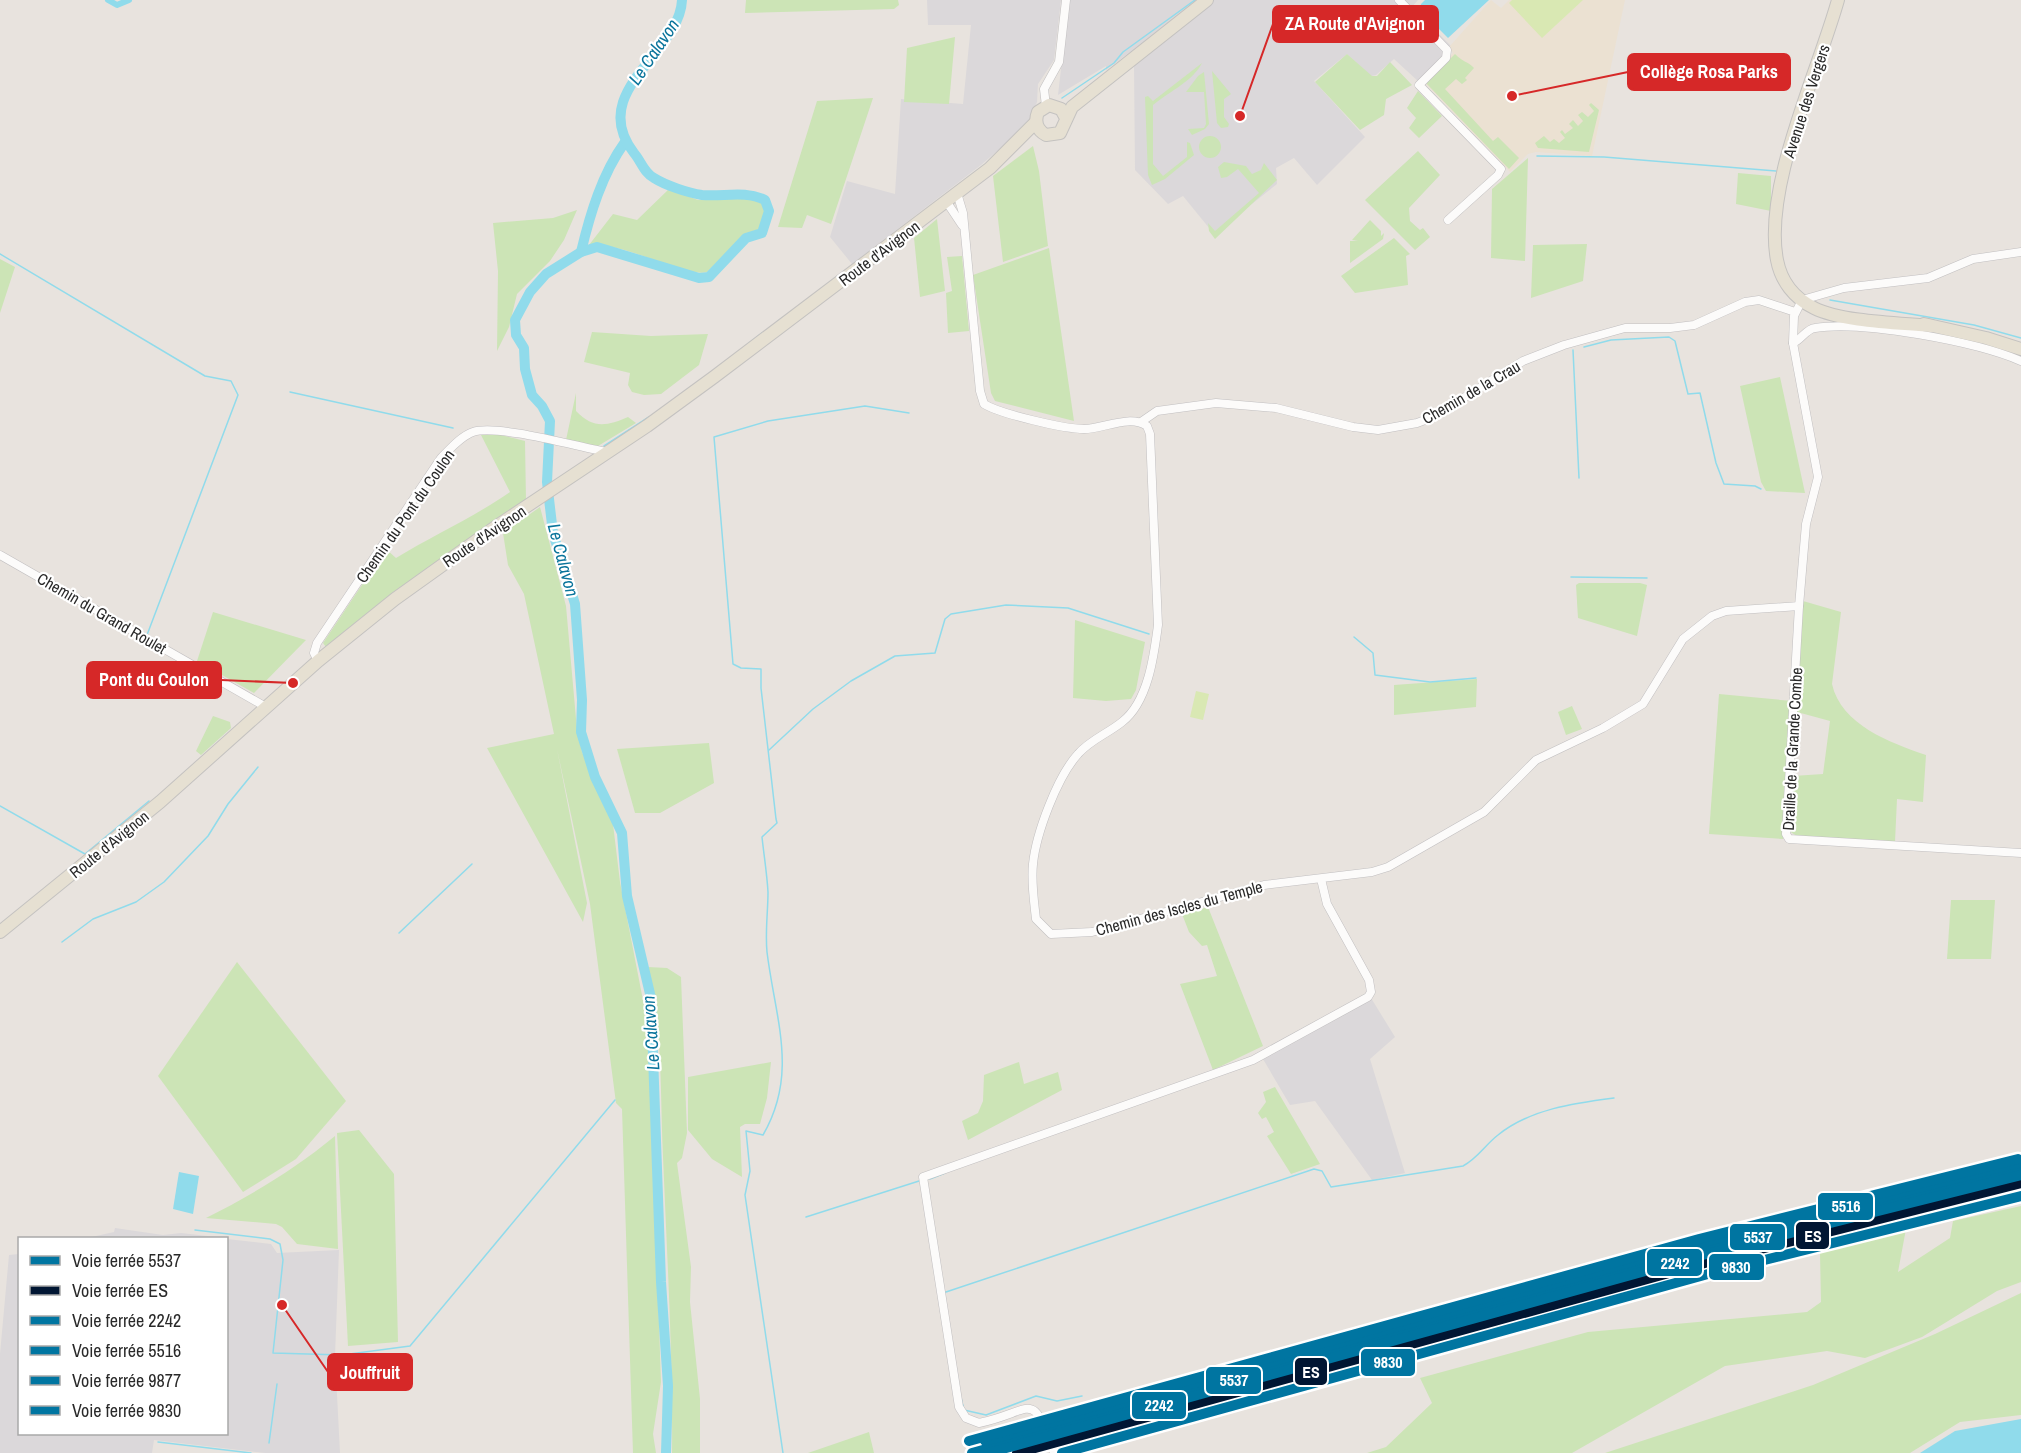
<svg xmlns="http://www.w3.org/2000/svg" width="2021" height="1453" font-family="'Archivo Narrow',sans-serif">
  <rect width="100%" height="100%" fill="#e8e3de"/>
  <g fill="#dbd8da">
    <path d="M927,0H1061L1054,60L1038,84L1037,102L1028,124L981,165L852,264L830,237L847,181L895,194L901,99L963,104L971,25H928Z"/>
    <path d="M1069,0H1418L1412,7L1452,47L1419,82L1394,59L1376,75L1371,76L1347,54L1314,81L1365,137L1317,185L1294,158L1276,168L1277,184L1214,234L1183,196L1168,204L1135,170L1134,66L1130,52L1106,70V66L1058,95Z"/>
    <path d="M1371,998L1395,1037L1370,1059L1405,1173L1372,1180L1315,1101L1290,1105L1263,1059Z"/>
    <path d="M115,1228L163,1235L181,1233L225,1238H87L114,1232Z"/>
    <path d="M227,1239L271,1244L277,1253L339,1250L335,1356L340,1453H265L154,1440L152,1453H0V1354L9,1255L19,1254L20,1434H226Z"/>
  </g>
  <path fill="#ebe1d2" d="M1491,0L1501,8L1509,0H1625L1592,156L1536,152L1528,154L1510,172L1424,82L1453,53L1449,47Z"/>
  <g fill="#cce4b6">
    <path d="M746,0H898L899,5L894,9L745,13Z"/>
    <path d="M955,37L949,104L904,102L907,48Z"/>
    <path d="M1347,54L1372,76H1377L1390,62L1412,85L1386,99L1384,115L1360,130L1315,82Z"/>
    <path d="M1455,54C1461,61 1469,62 1474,68L1465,78L1467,80L1462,84L1456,79L1445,89L1493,141L1498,137L1519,158L1509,169L1426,83Z"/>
    <path d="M1202,63C1193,81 1170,91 1153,105V164L1163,176L1187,157V142L1190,143L1194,155L1165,179L1152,185L1148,175L1145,97L1148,96L1153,101Z"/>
    <path d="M1212,71L1231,94L1224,99V117L1229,124L1228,127L1221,128L1217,123Z"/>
    <path d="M1204,72L1209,124L1205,129L1192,135L1188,129L1204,128L1206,124L1204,92H1186L1198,76Z"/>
    <path d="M1418,91L1442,116L1419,138L1409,128L1416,118L1407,108Z"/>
    <path d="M873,98L831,224L807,215L802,228L778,227L817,101Z"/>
    <path d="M1591,103L1599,110L1589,152L1538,148L1535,143L1544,136L1550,142L1554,139L1559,143L1565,138L1560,132L1562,130L1565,134L1573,128L1569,124L1573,120L1578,126L1583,121L1578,115L1582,112L1588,117L1594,111L1589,105Z"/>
    <circle cx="1210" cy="147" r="11"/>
    <path d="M1033,146L1039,171L1048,246L1003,262L993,176Z"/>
    <path d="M1418,151L1440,175L1409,208L1410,221L1420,230L1423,228L1430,237L1415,250L1365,200Z"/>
    <path d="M1528,158L1525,261L1491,258L1492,189Z"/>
    <path d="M1224,162L1246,166L1252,174L1261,170L1264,163L1277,180L1215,239L1209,231L1208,223L1215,231L1259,193L1238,169L1227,177L1221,178L1218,167Z"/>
    <path d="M1738,173L1771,176V211L1736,204Z"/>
    <path d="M669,189L698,200L752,197L762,202L765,212L759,230L744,235L707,272C686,278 622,241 589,245L613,214L637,220Z"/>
    <path d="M577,210L564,240L550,261L517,294L509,327L497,351L498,271L493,223L553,218Z"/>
    <path d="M937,219L945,291L920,297L914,238Z"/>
    <path d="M1370,220L1381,231V236L1384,233L1383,239L1350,263V241H1358L1352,240Z"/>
    <path d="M1394,238L1410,254L1406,256L1408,285L1355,293L1341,276Z"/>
    <path d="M1587,244L1583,281L1531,298L1533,245Z"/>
    <path d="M1049,248L1074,421L995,401L991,393L973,275Z"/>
    <path d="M962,256L969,331L948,333L946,293L952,291L947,257Z"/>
    <path d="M0,259L15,267L0,313Z"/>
    <path d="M592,332L651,336L708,334L699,365L661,394L644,395L632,392L628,385L630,373L584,362Z"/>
    <path d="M1780,377L1805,493L1766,491L1761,482L1740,386Z"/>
    <path d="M576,393V411C593,429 607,426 628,417L636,423L598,446L566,440Z"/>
    <path d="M481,435H501L525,441L526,501L377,606L326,647L323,643L386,549L396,558C434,535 474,517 510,492Z"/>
    <path d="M540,507L566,606L577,730L582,752L613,824L620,882L649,1031L661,1382L653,1434L656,1453H633L622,1109L616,1103L590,904L557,749L587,903L583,922L487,748L554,734L524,594L508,565L503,533Z"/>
    <path d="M1579,583H1640L1647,585L1637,636L1578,618L1576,585Z"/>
    <path d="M1803,601L1841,612L1832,684C1841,725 1891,743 1926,755L1923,802L1897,799L1895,842L1797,836L1789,831L1793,776L1823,774L1830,721L1797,712Z"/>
    <path d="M213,612L306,640L254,693L197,661Z"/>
    <path d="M1075,620L1145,642L1136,690L1131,699L1106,701L1073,698Z"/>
    <path d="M1477,679L1476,707L1394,715V685Z"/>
    <path d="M1719,694L1792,701L1783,839L1709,834Z"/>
    <path d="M1572,706L1582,729L1566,735L1558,712Z"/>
    <path d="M213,716L230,722L231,728L201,755L196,751Z"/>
    <path d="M709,743L714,783L660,813H635L617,749Z"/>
    <path d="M1951,900H1995L1991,959H1947Z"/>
    <path d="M1208,907L1263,1046L1213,1070L1180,984L1217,976L1207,945L1202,946L1189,932L1182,914Z"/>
    <path d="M237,962L346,1101L296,1159L243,1192L158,1076Z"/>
    <path d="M648,967L667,968L681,977L687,1133L682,1158L677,1163L691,1267L690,1302L700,1399V1453H672C673,1354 667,1256 663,1157C660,1095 663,1028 648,967Z"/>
    <path d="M771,1062L767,1098L760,1124H745L740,1127L742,1177L712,1159L688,1130V1077Z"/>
    <path d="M1019,1062L1024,1084L1058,1072L1062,1090L968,1140L962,1121L978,1113L983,1101L984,1075Z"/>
    <path d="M1275,1087L1320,1164L1291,1174L1267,1136L1274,1132L1266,1117L1262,1119L1258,1113L1266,1102L1263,1092Z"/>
    <path d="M359,1130L394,1174L398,1342L348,1346L337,1133Z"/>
    <path d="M335,1136L338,1249L297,1244L282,1227L276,1224L206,1218C252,1195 295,1169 335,1136Z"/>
    <path d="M2021,1206V1282L1997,1291L1922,1337L1865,1358L1827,1351L1725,1366L1572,1453H1367L1386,1447L1432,1403L1420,1378L1588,1332L1807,1312L1821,1302L1820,1253L1906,1229L1898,1272L1950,1238L1953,1221Z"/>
    <path d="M2021,1293V1415L1960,1422L1910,1453H1605L1813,1385L1935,1334Z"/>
    <path d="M869,1432L874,1453H808Z"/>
  </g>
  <g fill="#d9e8b3">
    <path d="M1512,0H1583L1542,38L1509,3Z"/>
    <path d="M1196,691L1209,694L1203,720L1190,717Z"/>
  </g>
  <g fill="#90dbeb">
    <path d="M1425,0H1489L1448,38L1420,10L1421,4Z"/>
    <path d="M179,1172L199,1176L193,1214L173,1209Z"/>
    <path d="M2021,1419V1453H1920L1955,1431Z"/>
  </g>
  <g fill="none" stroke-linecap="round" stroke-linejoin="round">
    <g stroke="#90dbeb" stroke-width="1.5">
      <path d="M1062,98L1114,63L1123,52L1195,0"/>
      <path d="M1537,156L1604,157L1776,171"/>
      <path d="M0,254L205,376L231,381L238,395L147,635"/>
      <path d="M1830,300L1974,325L2021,338"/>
      <path d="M778,321L785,316"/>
      <path d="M1584,347L1611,340L1669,337L1675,341L1688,394L1700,393L1716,463L1724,484L1755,486L1761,489"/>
      <path d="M1573,350L1579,478"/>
      <path d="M738,352L762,333"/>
      <path d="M290,392L453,428"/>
      <path d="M604,446L649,417"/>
      <path d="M1571,577L1647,578"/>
      <path d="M1354,637L1373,653L1375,675L1430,682L1476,678"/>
      <path d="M769,750L813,709L851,681L895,656L935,653L945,619L951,614L1006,605L1068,608L1149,634"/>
      <path d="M0,806L85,854L149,801"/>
      <path d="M399,933L472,864"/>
      <path d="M62,942L93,919L136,902L164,882L208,836L228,804L258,767"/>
      <path d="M930,1179L945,1173"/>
      <path d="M806,1217L919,1181"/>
      <path d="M195,1230L270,1239L280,1244L283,1260L273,1353L342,1355L410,1346L615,1100"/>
      <path d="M943,1293L1314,1169L1322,1171L1331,1187L1463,1166C1478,1158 1485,1145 1498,1135C1530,1109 1575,1103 1614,1098"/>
      <path d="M961,1398L964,1410L986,1415L1036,1396L1057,1401L1082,1396"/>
      <path d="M158,1442L251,1453"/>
      <path d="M269,1443L277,1384"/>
      <path d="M783,1453L745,1195L750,1171L746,1131L763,1135C799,1073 775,1018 767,952C765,932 768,912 768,892C767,874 764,856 762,837L777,823L776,819L761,688V669L741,668L733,664L714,437L768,421L865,406L909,413"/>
    </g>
    <path stroke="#90dbeb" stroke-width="6" d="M108,0L117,5L129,0"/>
    <g stroke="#90dbeb" stroke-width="10">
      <path d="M581,252C590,214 602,174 625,142"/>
      <path d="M666,1453L668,1386L661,1282L651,998L627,896L622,833L595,777L581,732L582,700L575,604L553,533L547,482L550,421L542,406L532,395L525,369L524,348L516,335L515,320L530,292L546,274L581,252L597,247L699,278L709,277L746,238L762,233L769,211L765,200C744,190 724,197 702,195C688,193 665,185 654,178C644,173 641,161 634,153C586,91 680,53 682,0"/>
    </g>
    <defs>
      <g id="minor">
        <path d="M1399,0L1447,50L1446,58L1419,85L1501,169L1498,175L1448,220"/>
        <path d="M1046,106L1044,89L1059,62L1066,0"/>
        <path d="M957,193L963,213L980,391L984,404C1000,414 1065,429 1084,429C1104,429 1129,414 1147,426L1150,434L1158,625C1154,656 1148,702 1122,722C1107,734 1090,740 1078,754C1057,777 1036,834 1033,864C1031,882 1034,901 1036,919L1051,934L1092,932L1264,885L1372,872L1388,867L1484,812L1536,760L1603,728L1643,704L1683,639L1712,616L1726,611L1799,606L1806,524L1818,477L1793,343L1794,316L1802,300"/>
        <path d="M946,201L962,225"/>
        <path d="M1802,300L1844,288L1928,278L1973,259L2021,252"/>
        <path d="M1793,343C1801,340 1806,329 1815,328C1862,320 1977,342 2021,361"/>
        <path d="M1141,422L1157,411L1216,403L1276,408L1353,427L1378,430L1417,423L1433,417L1523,361L1564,345L1625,328H1670L1694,325L1745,302L1759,300L1795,312"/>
        <path d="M0,555L266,707"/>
        <path d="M1799,606L1786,834L1789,839L2021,853"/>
        <path d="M318,661L314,653L317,643L441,458C450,449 461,436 473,432C498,424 578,447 607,452"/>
        <path d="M1054,1453C1031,1387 1035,1411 979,1423L966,1418L959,1407L923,1177L1253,1060L1368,997L1371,992L1369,980L1327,904L1321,879"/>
      </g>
      <g id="primary">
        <path d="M1838,0C1818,72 1763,187 1777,260C1781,281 1794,298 1814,308C1842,322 1899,323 1931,326"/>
        <path d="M1066,118L1061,109L1049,105L1038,112C1034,122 1037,130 1046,135L1060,133L1072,107L1207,0"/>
        <path d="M1924,324L1986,338L2021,349"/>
        <path d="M0,932L160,802L318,661L395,599L497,526L647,426L714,377L990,168L1036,122"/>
      </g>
    </defs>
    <use href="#minor" stroke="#c1bfc0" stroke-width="9"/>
    <use href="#primary" stroke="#c4c2c0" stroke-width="14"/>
    <use href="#minor" stroke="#fcfbfa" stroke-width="8"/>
    <use href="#primary" stroke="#e6e0d2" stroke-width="12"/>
    <defs>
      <path id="rail-1" d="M972,1453L1702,1251L2021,1171"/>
      <path id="rail-2" d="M1017,1453L1705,1263L2021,1183"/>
      <path id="rail-3" d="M988,1453L1703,1255L2021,1175"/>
      <path id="rail-4" d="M985,1441L1700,1243L2018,1163"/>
      <path id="rail-5" d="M969,1441L1699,1239L2018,1159"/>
      <path id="rail-6" d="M1062,1453L1708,1274L2021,1196"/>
    </defs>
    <use href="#rail-1" stroke="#fff" stroke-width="15"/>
    <use href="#rail-2" stroke="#fff" stroke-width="15"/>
    <use href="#rail-3" stroke="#fff" stroke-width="15"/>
    <use href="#rail-4" stroke="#fff" stroke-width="15"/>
    <use href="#rail-5" stroke="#fff" stroke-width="15"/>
    <use href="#rail-6" stroke="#fff" stroke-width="15"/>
    <use href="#rail-1" stroke="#0075a1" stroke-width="10"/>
    <use href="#rail-2" stroke="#011633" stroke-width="10"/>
    <use href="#rail-3" stroke="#0075a1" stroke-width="10"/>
    <use href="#rail-4" stroke="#0075a1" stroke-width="10"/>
    <use href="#rail-5" stroke="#0075a1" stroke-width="10"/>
    <use href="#rail-6" stroke="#0075a1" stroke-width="10"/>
  </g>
  <g text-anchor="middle" stroke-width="4.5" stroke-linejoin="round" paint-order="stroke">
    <g font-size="16" fill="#292929" stroke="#fff">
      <text transform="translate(1806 101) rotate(-72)" y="6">Avenue des Vergers</text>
      <text transform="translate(879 253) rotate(-37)" y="6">Route d'Avignon</text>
      <text transform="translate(1471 392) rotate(-30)" y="6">Chemin de la Crau</text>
      <text transform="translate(405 516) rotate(-55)" y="6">Chemin du Pont du Coulon</text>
      <text transform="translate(484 536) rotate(-34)" y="6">Route d'Avignon</text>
      <text transform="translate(102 613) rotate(30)" y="6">Chemin du Grand Roulet</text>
      <text transform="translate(1792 749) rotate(-87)" y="6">Draille de la Grande Combe</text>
      <text transform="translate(109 844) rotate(-39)" y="6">Route d'Avignon</text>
      <text transform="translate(1179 908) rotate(-15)" y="6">Chemin des Iscles du Temple</text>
    </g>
    <g font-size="18" font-style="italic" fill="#0a749b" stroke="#fff">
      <text transform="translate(654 52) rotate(-56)" y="6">Le Calavon</text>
      <text transform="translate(563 560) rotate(75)" y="6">Le Calavon</text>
      <text transform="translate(651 1033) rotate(-94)" y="6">Le Calavon</text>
    </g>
  </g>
  <path fill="none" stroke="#d62828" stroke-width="2" d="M1240 116L1273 24M1512 96L1628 72M293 683L221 680M282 1305L328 1372"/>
  <g fill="#d62828" stroke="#fff" stroke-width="2">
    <circle cx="1240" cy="116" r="6"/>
    <circle cx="1512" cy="96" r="6"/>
    <circle cx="293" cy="683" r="6"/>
    <circle cx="282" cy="1305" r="6"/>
  </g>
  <g fill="#d62828" stroke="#d62828" stroke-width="2">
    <rect x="1273" y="6" width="165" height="36" rx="6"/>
    <rect x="1628" y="54" width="162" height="36" rx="6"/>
    <rect x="87" y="662" width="134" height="36" rx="6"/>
    <rect x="328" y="1354" width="84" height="36" rx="6"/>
  </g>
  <g font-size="18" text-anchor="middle" font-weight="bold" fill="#fff">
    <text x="1355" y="30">ZA Route d'Avignon</text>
    <text x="1709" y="78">Collège Rosa Parks</text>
    <text x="154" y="686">Pont du Coulon</text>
    <text x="370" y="1379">Jouffruit</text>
  </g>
  <g stroke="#fff" stroke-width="2">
    <rect x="1817" y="1192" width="57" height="29" rx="6" fill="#0075a1"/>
    <rect x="1795" y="1221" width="35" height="29" rx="6" fill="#011633"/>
    <rect x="1729" y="1223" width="57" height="28" rx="6" fill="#0075a1"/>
    <rect x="1646" y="1248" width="57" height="29" rx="6" fill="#0075a1"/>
    <rect x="1708" y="1253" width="57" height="28" rx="6" fill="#0075a1"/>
    <rect x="1360" y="1348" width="56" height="29" rx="6" fill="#0075a1"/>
    <rect x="1294" y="1357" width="34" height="29" rx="6" fill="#011633"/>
    <rect x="1205" y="1366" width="57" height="29" rx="6" fill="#0075a1"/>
    <rect x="1131" y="1391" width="56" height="29" rx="6" fill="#0075a1"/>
  </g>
  <g font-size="16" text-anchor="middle" font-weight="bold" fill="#fff">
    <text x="1846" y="1212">5516</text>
    <text x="1813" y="1242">ES</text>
    <text x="1758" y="1243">5537</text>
    <text x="1675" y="1269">2242</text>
    <text x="1736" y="1273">9830</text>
    <text x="1388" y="1368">9830</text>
    <text x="1311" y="1378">ES</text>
    <text x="1234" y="1386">5537</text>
    <text x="1159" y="1411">2242</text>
  </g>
  <rect x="18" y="1237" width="210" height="198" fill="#ffffff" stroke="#a9a9a9" stroke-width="1.5"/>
  <rect x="30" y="1256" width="30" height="9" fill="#0075a1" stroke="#a9a9a9" stroke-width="1.5"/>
  <text x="72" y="1267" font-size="18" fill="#292929">Voie ferrée 5537</text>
  <rect x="30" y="1286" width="30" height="9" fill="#011633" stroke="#a9a9a9" stroke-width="1.5"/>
  <text x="72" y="1297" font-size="18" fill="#292929">Voie ferrée ES</text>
  <rect x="30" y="1316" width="30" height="9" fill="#0075a1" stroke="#a9a9a9" stroke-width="1.5"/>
  <text x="72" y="1327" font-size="18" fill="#292929">Voie ferrée 2242</text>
  <rect x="30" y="1346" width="30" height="9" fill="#0075a1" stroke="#a9a9a9" stroke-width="1.5"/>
  <text x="72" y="1357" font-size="18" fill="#292929">Voie ferrée 5516</text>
  <rect x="30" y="1376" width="30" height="9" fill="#0075a1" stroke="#a9a9a9" stroke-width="1.5"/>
  <text x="72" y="1387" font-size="18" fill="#292929">Voie ferrée 9877</text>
  <rect x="30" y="1406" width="30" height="9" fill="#0075a1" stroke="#a9a9a9" stroke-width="1.5"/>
  <text x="72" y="1417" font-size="18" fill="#292929">Voie ferrée 9830</text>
</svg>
